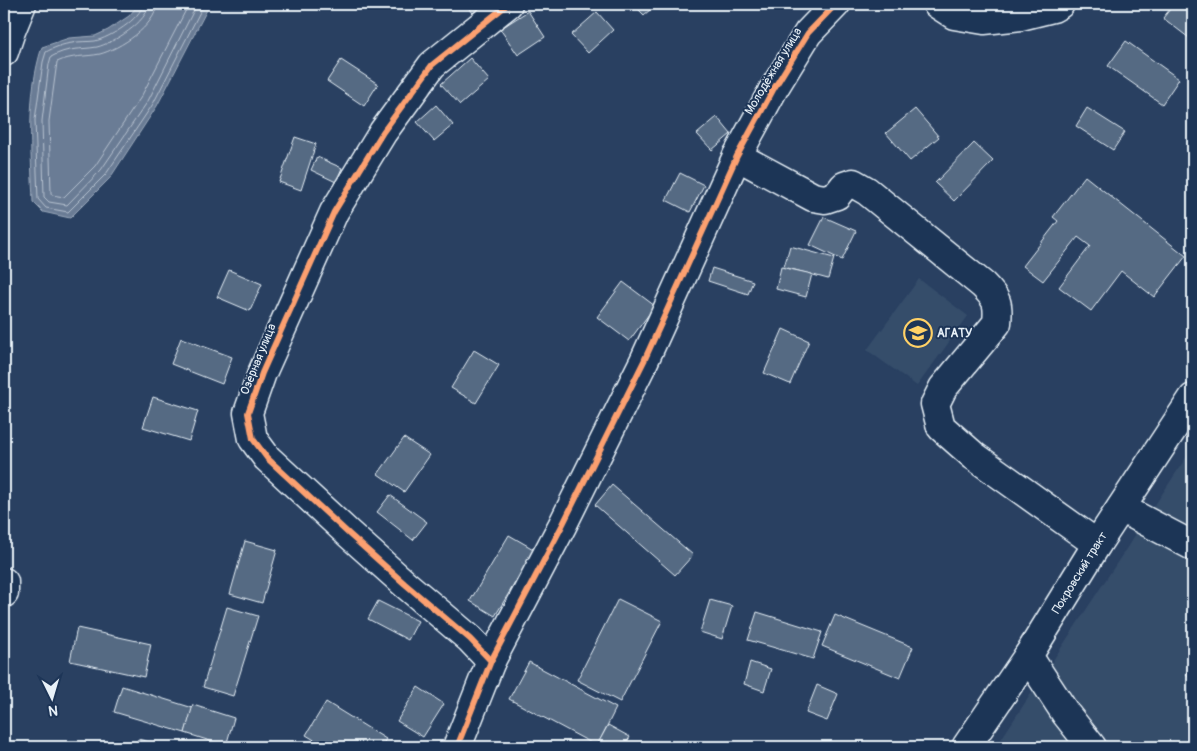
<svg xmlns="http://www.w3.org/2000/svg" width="1197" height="751" font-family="Pangolin,sans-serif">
  <rect width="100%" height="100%" fill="#294061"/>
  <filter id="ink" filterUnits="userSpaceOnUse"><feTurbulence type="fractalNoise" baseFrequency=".02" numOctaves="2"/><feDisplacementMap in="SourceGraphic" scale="10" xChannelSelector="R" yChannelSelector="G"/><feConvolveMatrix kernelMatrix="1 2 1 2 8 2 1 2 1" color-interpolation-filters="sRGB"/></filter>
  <g filter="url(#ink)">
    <g fill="#364d6b">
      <path d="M919,279L968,316L917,386L867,350Z"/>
      <path d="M1193,447V747H996Z"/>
    </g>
    <path fill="#6b7c95" stroke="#9dabbd" d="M139,4H210L157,106L110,178L70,218L43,212L33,202C31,151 26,96 42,47L69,38L95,36L108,30L129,16Z"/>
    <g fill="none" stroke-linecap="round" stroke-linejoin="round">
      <g stroke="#b6c2d0" stroke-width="1">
        <path d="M143,4C141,19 109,38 95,41C87,42 79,41 72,43C63,44 53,48 46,52L43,62L35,120L38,199L46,208L68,212L106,174L153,104L204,4"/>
        <path d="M149,4C148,22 113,43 97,47C80,50 68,47 51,57L49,64L42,121L44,197L49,202L67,205L101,170L148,101L197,4"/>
        <path d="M157,4C156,26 119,49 100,54C85,57 72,55 57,62L49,121L51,193L52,195L64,197L95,166L141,97L189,4"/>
      </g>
    </g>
    <g fill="#556a83" stroke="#e8f1f8">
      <path d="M466,4H486L473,13Z"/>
      <path d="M633,4H657L644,15Z"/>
      <path d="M1174,4H1187L1193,8V41L1163,18Z"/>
      <path d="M528,11L545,37L518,55L500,29Z"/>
      <path d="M597,12L613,30L588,53L571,35Z"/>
      <path d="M1126,41L1179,79L1162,104L1108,66Z"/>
      <path d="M470,58L489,80L460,105L441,84Z"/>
      <path d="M341,60L378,84L364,106L327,81Z"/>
      <path d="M436,105L453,125L434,141L417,122Z"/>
      <path d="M1087,108L1125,132L1113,150L1076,126Z"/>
      <path d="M915,109L939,137L910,161L886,133Z"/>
      <path d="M717,117L731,134L712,150L697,134Z"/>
      <path d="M295,137L316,144L301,190L279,182Z"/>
      <path d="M974,143L993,161L954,201L935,183Z"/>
      <path d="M317,157L342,168L336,182L311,170Z"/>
      <path d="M680,173L704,185L690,212L666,200Z"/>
      <path d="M1085,176L1186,256L1154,297L1121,271L1091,311L1059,287L1090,246L1078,237L1043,281L1023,266L1058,221L1053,217Z"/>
      <path d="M824,217L856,231L842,260L810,245Z"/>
      <path d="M790,246L834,258L828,279L784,267Z"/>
      <path d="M781,267L812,274L806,297L776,289Z"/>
      <path d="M712,268L753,281L748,294L708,281Z"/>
      <path d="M229,270L262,284L250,311L217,297Z"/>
      <path d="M623,282L655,306L629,341L597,317Z"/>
      <path d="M783,329L809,341L790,384L764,373Z"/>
      <path d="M181,338L232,357L222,384L171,364Z"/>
      <path d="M474,350L499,365L476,403L451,388Z"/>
      <path d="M153,397L198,411L189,441L143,427Z"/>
      <path d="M404,438L430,455L404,492L378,474Z"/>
      <path d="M612,485L693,555L675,575L595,505Z"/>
      <path d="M390,495L427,522L413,540L377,512Z"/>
      <path d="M509,535L535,550L495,616L470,601Z"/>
      <path d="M245,541L277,550L262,603L230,594Z"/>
      <path d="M618,599L662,621L620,702L577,680Z"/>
      <path d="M710,600L732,606L722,639L700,632Z"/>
      <path d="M378,601L418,621L408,640L368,619Z"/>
      <path d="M227,607L258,616L233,696L203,687Z"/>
      <path d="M757,612L822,632L813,659L748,640Z"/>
      <path d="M835,615L913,647L900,678L822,646Z"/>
      <path d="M77,628L151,644L144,677L70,661Z"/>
      <path d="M529,662L616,708L597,746L509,699Z"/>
      <path d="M750,662L771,669L764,691L744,684Z"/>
      <path d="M1193,663V680L1186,675Z"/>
      <path d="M817,685L838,694L827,721L806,713Z"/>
      <path d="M122,686L193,708L185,733L114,712Z"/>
      <path d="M418,687L444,704L423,737L397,721Z"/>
      <path d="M326,702L386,739L381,747H326L306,735Z"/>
      <path d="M193,705L234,718L226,746L185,733Z"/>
      <path d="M608,725L630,737L624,747H596Z"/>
      <path d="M138,739L169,747H136Z"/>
    </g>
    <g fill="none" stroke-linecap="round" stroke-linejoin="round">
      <defs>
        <g id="minor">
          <path d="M937,4L954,15L984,20L1021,16L1053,8L1060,4"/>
          <path d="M4,52L11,31L22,4"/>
          <path d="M737,156L813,197L825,199L837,195L844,186L853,183L867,191L983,285C997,299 999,303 997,323L943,388L935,404L941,427L974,456L1097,544"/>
          <path d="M1121,508L1193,546"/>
          <path d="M4,582V593"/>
          <path d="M1028,656L1066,714L1092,747"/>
          <path d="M491,661L562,526L644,361L737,156L773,90L808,33L836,4"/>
          <path d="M457,747L491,661L470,639L405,584L349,534L267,458L253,439L248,413L262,373L334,212L383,132L432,65L508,4"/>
        </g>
        <g id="major">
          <path id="s1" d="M966,747L1028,656L1097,544L1193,398"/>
        </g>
      </defs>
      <use href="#minor" stroke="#e8f1f8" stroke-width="31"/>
      <use href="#major" stroke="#e8f1f8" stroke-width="31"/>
      <use href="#minor" stroke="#1d3557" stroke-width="28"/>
      <use href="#major" stroke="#1d3557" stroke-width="28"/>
      <defs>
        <g id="cycleway">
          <path d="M491,661L562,526L644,361L737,156L773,90L808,33L836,4"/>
          <path d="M457,747L491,661L470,639L405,584L349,534L267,458L253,439L248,413L262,373L334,212L383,132L432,65L508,4"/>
        </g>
      </defs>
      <use href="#cycleway" stroke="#1d3557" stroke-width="9"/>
      <use href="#cycleway" stroke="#fca06f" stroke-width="6"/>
    </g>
  </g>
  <defs>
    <symbol id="university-ring" viewBox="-11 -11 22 22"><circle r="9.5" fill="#1d3557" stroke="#ffd166" stroke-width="1.5"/><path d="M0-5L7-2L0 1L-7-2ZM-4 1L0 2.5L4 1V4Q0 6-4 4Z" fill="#ffd166"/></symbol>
  </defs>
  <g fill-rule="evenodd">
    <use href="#university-ring" x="902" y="317" width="32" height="32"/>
  </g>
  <g text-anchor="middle" stroke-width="4" stroke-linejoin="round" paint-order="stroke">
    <g font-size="12" fill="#e8f1f8" stroke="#1d3557">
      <text transform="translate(773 71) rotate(-59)" y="4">Молодёжная улица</text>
      <text transform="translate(258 359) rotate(-68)" y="4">Озёрная улица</text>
      <text dy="4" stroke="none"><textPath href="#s1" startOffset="208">Покровский тракт</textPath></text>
    </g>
    <g font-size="12" font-weight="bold" fill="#e8f1f8" stroke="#1d3557" text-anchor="start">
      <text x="937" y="337">АГАТУ</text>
    </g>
  </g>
  <rect width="1197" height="751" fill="none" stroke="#1d3557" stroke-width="20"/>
  <rect x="10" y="10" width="1177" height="731" fill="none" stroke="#e8f1f8" stroke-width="2" filter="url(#ink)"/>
  <g transform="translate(52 698) rotate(175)" stroke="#1d3557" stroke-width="4" paint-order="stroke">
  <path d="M0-4L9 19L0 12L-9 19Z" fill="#e8f1f8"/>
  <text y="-8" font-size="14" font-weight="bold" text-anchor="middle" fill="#e8f1f8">N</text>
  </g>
</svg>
